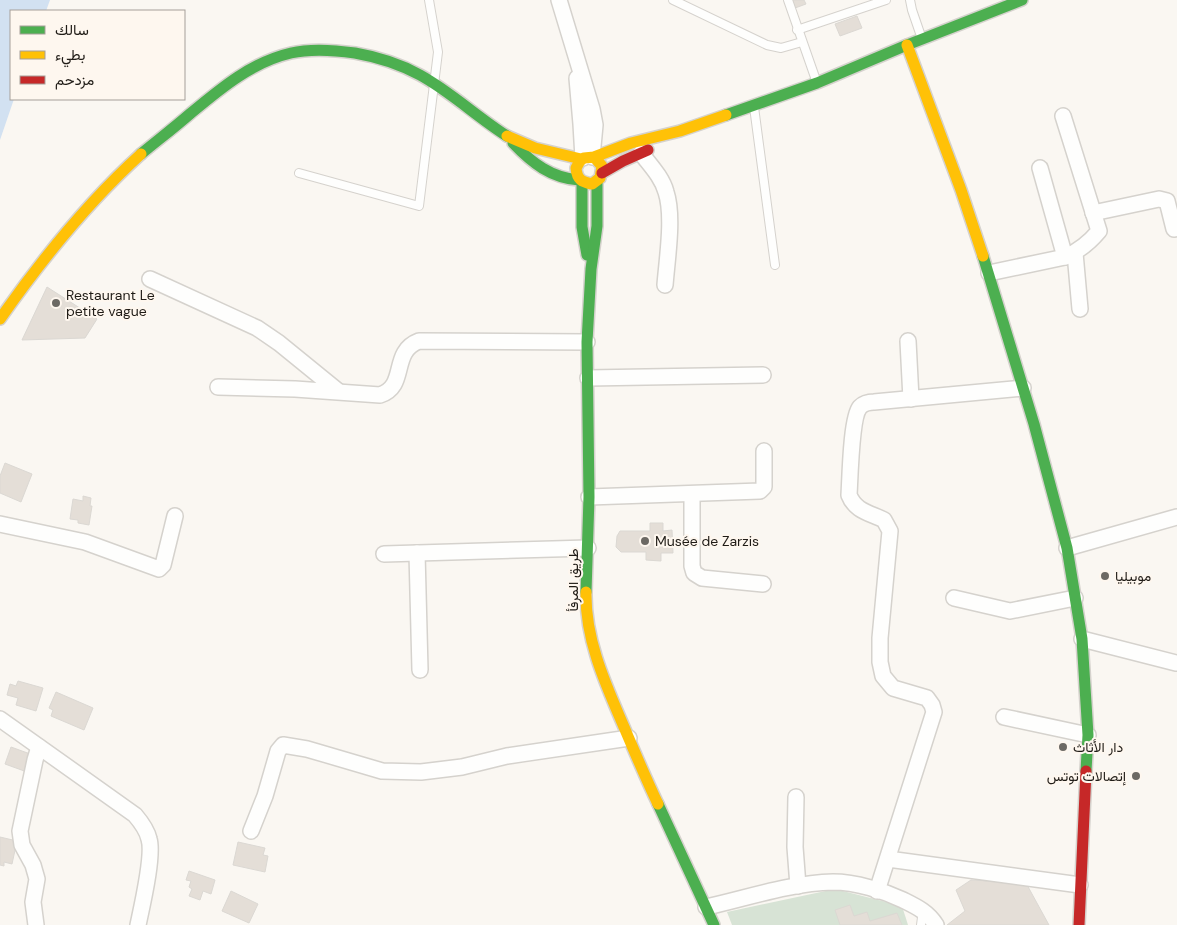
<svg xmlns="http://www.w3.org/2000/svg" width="1177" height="925" font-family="'DM Sans',Vazirmatn,sans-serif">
  <rect width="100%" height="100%" fill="#faf7f2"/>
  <path fill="#d7e3d5" d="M835,889L902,906L908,925H732L727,912Z"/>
  <path fill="#d2e1f1" d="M0,0H50L46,11H11V99H14L0,140Z"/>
  <g fill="#e4ded7" stroke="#dbd8d3">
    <path d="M792,0H804L806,4L795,8Z"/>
    <path d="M857,16L862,28L840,36L835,24Z"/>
    <path d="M47,287L97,319L85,338L22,340Z"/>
    <path d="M5,463L32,474L21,502L0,493V476Z"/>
    <path d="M83,496L91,498L90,506H92L89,525L78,523V520L70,519L73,499L83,501Z"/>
    <path d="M650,523H663V531L672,530L673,553H661V561L646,560V552H621L616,547L617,536L620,531H650Z"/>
    <path d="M18,681L43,688L36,711L16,705L18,698L7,695L10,684L16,686Z"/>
    <path d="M56,692L93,708L84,730L51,716L53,710L49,708Z"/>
    <path d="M11,747L33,755L27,772L5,764Z"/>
    <path d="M0,837L17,841L12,864L4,862V866L0,865Z"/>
    <path d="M238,842L265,848L263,855L268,856L265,872L233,865Z"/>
    <path d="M189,871L215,880L211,894L203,891L200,900L189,896L192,889L189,887L191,881L186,880Z"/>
    <path d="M971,880L1026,883L1049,925H947L965,911L956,890Z"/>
    <path d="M231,891L258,904L249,923L222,911Z"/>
    <path d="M850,905L854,916L867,912L870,921L897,913L902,925H840L835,910Z"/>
  </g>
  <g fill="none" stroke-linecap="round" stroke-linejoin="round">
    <defs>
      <g id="lane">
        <path d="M673,0L767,45L781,48L802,42"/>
        <path d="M788,0L817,83"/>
        <path d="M910,0L912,10L922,39"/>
        <path d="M797,30L886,0"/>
        <path d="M754,107L775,265"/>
        <path d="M299,173L419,206L438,52L429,0"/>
        <path d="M921,925L923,910"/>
      </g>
      <g id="street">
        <path d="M559,0L592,109L595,125L592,157"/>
        <path d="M577,78L581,124L583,158"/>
        <path d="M641,153C650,165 662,177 666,192C674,216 667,259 665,285"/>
        <path d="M1040,168L1065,257"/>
        <path d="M1093,213L1159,199L1167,201L1174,229"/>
        <path d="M1075,253L1080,309"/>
        <path d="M989,273L1065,257C1079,251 1089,243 1099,231L1063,116"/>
        <path d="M150,279L257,328L279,343L338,391"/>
        <path d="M908,341L911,399"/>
        <path d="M588,378L763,375"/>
        <path d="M218,387L295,389L380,395C408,386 390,352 419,341L587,342"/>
        <path d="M692,495V566L694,573L702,578L763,584"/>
        <path d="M589,497L760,491L764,487V451"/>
        <path d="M0,524L85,542L159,569L163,565L175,516"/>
        <path d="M1067,548L1177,517"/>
        <path d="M417,553L420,670"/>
        <path d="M384,554L588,548"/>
        <path d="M954,598L1010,611L1075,598"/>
        <path d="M1082,639L1176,663"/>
        <path d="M1004,717L1088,735"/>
        <path d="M0,719L135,815C141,822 147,830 149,839C154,855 142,906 138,925"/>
        <path d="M796,797L795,847L798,886"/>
        <path d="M251,831L265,796L278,751L283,745L307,749L382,771L421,772L462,767L507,756L629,738"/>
        <path d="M888,859L1080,885"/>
        <path d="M877,891L934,712L932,705L927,698L893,688L883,676L880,662V638L890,531L884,520C870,513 855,511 849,495C850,480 851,417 860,407C864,403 869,402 874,402L1023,388"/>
        <path d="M706,907C747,898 790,883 833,882C856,882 884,891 903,900C917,907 928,912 936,925"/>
        <path d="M36,925L33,902L37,879L33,865L22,845L20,831L35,760L39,747"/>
      </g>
      <g id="fast">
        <path d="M726,115L817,83L907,45L1022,0"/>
        <path d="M513,143C532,163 551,178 579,180"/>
        <path d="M141,154C158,140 175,127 191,113C221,88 252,62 291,53C312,48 334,50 355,53C378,57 400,64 420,75C451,92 477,117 507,136"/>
        <path d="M582,182V227L587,255"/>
        <path d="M983,256L1034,424L1067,548L1082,639L1088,735L1086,771"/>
        <path d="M586,592L589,497L587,342L591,269L597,226V182"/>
        <path d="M658,804L714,925"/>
      </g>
      <g id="slow">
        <path d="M907,45L961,190L983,256"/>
        <path d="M507,136L535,148L581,159"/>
        <path d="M594,157L602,166L600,178L592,184C582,182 577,180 576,168L580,161L584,158L594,157L631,143L680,131L726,115"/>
        <path d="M0,319C42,259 87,203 141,154"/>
        <path d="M586,592C585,640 606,685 624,727C635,753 646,779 658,804"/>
      </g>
      <g id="jam">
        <path d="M602,173L623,161L648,150"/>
        <path d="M1079,925L1086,771"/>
      </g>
    </defs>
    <use href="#lane" stroke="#d5d2cd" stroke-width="10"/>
    <use href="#street" stroke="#d5d2cd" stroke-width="18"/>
    <use href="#fast" stroke="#d5d2cd" stroke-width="14"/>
    <use href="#slow" stroke="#d5d2cd" stroke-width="14"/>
    <use href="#jam" stroke="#d5d2cd" stroke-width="14"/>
    <use href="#lane" stroke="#fefefd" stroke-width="8"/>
    <use href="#street" stroke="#fefefd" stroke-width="15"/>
    <use href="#fast" stroke="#4caf50" stroke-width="11"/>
    <use href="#slow" stroke="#ffc107" stroke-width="11"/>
    <use href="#jam" stroke="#c62828" stroke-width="11"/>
  </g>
  <g fill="#6c6964" stroke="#fef7ef" stroke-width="2">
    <circle cx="56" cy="303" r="5"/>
    <circle cx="645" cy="541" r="5"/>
    <circle cx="1105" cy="576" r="5"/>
    <circle cx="1063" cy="747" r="5"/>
    <circle cx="1136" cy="776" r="5"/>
  </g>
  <g text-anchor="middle" stroke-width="4" stroke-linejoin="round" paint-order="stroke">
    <g font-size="14" fill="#201c17" stroke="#fef7ef" text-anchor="start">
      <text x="66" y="300">Restaurant Le<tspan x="66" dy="16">petite vague</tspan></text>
      <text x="655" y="546">Musée de Zarzis</text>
      <text x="1115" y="581">موبيليا</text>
      <text x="1073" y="752">دار الأثاث</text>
      <text x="1126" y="781" text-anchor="end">إتصالات توتس</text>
    </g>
    <g font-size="14" fill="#201c17" stroke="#fef7ef">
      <text transform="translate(573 580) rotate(-90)" y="5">طريق المرفأ</text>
    </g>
  </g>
  <rect x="10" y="10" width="175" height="90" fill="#fef7ef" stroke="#a59f99"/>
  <rect x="20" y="26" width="25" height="8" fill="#4caf50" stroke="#a59f99"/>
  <text x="55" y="35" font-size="15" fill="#201c17">سالك</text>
  <rect x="20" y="51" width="25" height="8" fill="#ffc107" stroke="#a59f99"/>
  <text x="55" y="60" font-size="15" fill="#201c17">بطيء</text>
  <rect x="20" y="76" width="25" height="8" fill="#c62828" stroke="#a59f99"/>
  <text x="55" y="85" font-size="15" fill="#201c17">مزدحم</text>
</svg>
